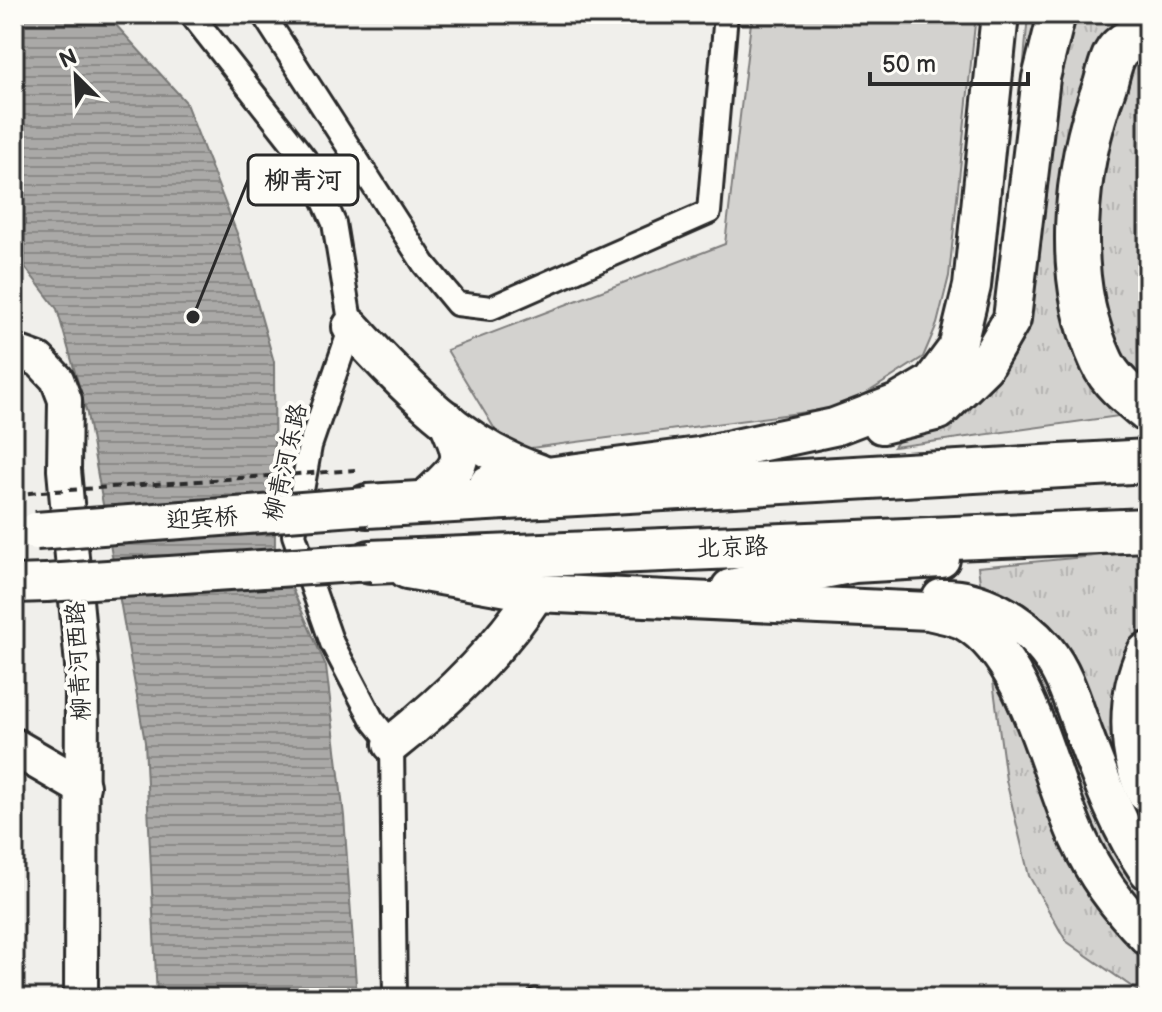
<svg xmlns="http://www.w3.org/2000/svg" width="1162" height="1012" font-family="'Balsamiq Sans','LXGW WenKai TC',sans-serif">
  <defs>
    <pattern id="grass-tufts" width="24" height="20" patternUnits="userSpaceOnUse" patternTransform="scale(2)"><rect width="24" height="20" fill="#d3d2cf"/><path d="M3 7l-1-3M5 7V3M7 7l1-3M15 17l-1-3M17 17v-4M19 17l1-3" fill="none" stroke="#b5b4b2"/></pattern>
    <pattern id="water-rules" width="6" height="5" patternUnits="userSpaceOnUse" patternTransform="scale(2)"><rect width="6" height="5" fill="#aaa9a7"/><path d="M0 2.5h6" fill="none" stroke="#8b8a88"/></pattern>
  </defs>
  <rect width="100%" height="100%" fill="#f0efeb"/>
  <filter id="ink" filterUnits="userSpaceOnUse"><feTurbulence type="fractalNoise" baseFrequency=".0125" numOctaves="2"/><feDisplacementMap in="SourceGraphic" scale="16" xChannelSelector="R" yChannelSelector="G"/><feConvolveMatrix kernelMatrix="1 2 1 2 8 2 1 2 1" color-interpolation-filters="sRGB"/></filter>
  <g filter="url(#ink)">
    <g fill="url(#grass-tufts)" stroke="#7f7e7d" stroke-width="2">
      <path d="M1028,14H1148V412L894,447L1004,298Z"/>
      <path d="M1148,551V998L1066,941L1029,876L1006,780L978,567Z"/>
    </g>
    <path fill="#d3d2cf" stroke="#7f7e7d" stroke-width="2" d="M752,14H976L949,276L937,324L923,357L845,407L508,451L447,350L725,244Z"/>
    <path fill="url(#water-rules)" stroke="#777775" stroke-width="2" d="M14,14H106L185,101L238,236L274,362L275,550L326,666L344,816L357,998H157L145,742L87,414L57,309L14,253Z"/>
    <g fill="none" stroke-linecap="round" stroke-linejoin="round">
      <defs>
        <path id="lane" d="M535,995V998"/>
        <g id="street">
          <path d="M191,14L305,159L334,223L351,327L310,446L294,535L332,643L372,719L392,744L395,998"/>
          <path d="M263,14L424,264L457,304L491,308L709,212L726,14"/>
        </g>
        <path id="secondary" d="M14,351L39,360L57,379L65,400L64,470L82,665L81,998"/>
        <g id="primary">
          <path d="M351,327C405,386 463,448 540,473"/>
          <path d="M882,425L939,411L984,367L1012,319L1041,78L1057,14"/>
          <path d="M488,484L698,456L834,427L897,403L931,383L957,348L972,286L1000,14"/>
          <path d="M431,494C464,463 466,462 447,420"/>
          <path d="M407,570L536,593L929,611C939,614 954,616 964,621C1028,657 1048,773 1078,838C1095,876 1119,908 1148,937"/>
          <path d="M14,584L46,583"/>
          <path d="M730,588L854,564L941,559"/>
          <path d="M941,598C979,596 1022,621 1046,650C1065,673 1074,707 1084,734C1102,782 1119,829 1148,871"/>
          <path d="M392,744C446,701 498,652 536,593"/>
          <path d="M14,747L81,786"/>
        </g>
        <g id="highway">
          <path d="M1148,29C1139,35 1125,42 1118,50C1111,58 1108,75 1105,85C1074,169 1063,279 1102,362C1111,382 1131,397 1148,411"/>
          <path d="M367,506L1148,461"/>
          <path d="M370,562L1148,530"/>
          <path d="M1148,654C1129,694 1128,750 1148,791"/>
        </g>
      </defs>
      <use href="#lane" stroke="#2b2b2b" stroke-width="17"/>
      <use href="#street" stroke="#2b2b2b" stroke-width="28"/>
      <use href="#secondary" stroke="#2b2b2b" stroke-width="38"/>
      <use href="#primary" stroke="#2b2b2b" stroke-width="42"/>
      <use href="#highway" stroke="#2b2b2b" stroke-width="48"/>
      <path stroke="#2b2b2b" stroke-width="4" stroke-dasharray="8 6" stroke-linecap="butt" d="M14,495L39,492"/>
      <use href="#lane" stroke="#fdfcf7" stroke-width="11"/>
      <use href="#street" stroke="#fdfcf7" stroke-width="22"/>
      <use href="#secondary" stroke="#fdfcf7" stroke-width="32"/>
      <use href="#primary" stroke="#fdfcf7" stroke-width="36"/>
      <use href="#highway" stroke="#fdfcf7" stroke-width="42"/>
      <defs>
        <g id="primary-bridge">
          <path d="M36,531L367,506"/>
          <path d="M46,583L370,562"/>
        </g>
      </defs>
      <use href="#primary-bridge" stroke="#2b2b2b" stroke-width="42" stroke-linecap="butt"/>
      <path stroke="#2b2b2b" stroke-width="4" stroke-dasharray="8 6" stroke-linecap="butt" d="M41,492L355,470"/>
      <use href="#primary-bridge" stroke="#fdfcf7" stroke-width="36"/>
    </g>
  </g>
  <g text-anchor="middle" stroke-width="8" stroke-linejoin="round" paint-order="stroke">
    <g font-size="24" fill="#2b2b2b" stroke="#fdfcf7">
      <text transform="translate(285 462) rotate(-77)" y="8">柳青河东路</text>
      <text transform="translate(202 518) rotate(-4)" y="8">迎宾桥</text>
      <text transform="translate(732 547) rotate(-2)" y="8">北京路</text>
      <text transform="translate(78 661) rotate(-93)" y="8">柳青河西路</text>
    </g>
  </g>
  <path fill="none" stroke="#2b2b2b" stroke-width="3" d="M193 317L248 180"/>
  <circle fill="#2b2b2b" stroke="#fdfcf7" stroke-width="3" cx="193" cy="317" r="8"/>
  <rect fill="#fdfcf7" stroke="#2b2b2b" stroke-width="3" x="248" y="155" width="110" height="50" rx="8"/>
  <g font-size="26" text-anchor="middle" font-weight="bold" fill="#2b2b2b">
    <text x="303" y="189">柳青河</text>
  </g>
  <rect width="1162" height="1012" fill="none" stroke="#fdfcf7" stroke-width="48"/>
  <rect x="24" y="24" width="1114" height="964" fill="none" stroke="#2b2b2b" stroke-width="3" filter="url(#ink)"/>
  <g transform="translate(76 76) rotate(336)" stroke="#fdfcf7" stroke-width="6" paint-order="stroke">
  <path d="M0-6L14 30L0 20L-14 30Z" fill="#2b2b2b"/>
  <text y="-12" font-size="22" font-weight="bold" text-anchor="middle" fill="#2b2b2b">N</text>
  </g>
  <path d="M870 72v12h158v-12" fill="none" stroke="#2b2b2b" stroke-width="4"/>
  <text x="882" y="72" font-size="24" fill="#2b2b2b" stroke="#fdfcf7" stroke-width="6" paint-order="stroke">50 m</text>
</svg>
